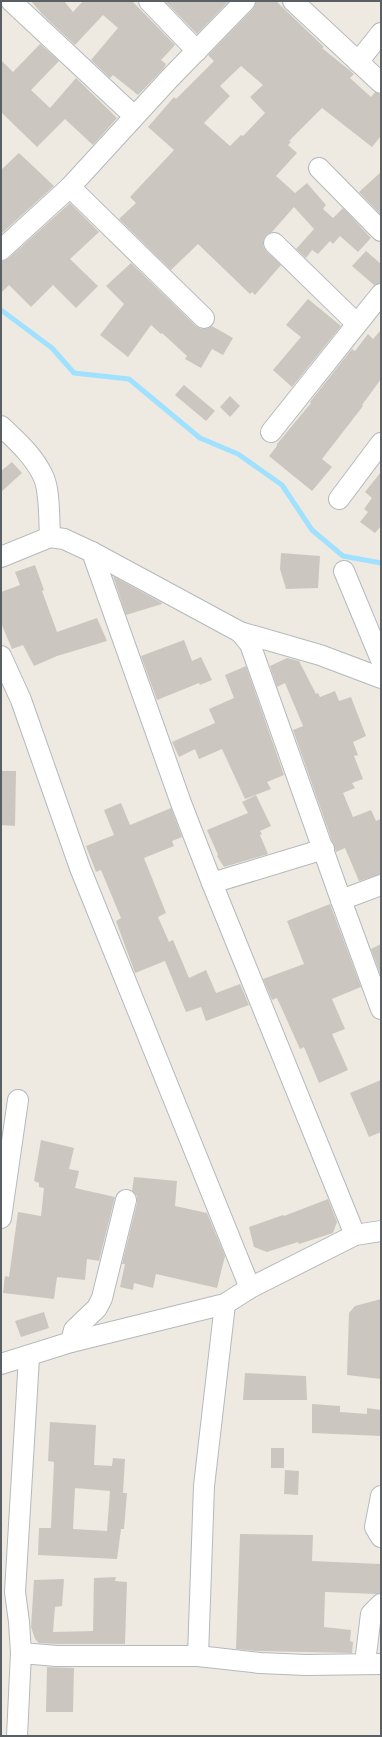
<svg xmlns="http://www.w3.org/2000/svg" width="382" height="1737" font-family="Manrope,sans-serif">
  <rect width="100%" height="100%" fill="#eeeae1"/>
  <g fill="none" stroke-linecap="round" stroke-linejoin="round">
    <path stroke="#a0e1ff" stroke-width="5" d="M1,310L52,348L74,373L129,379L200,438L238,454L282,485L312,530L343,556L381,563"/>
  </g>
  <g fill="#cbc7c0" fill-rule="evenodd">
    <path d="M31,1H64L73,12L83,1H132L175,45L161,60L166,64L164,68L138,95L113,75L110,78L91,60L118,28L103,15L75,45L43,15Z"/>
    <path d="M165,1H229L197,34Z"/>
    <path d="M256,1H276L324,47L322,48L354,74L350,78L371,97L375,92L381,94V136L372,147L322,108L289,141L291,142L288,145L297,153L276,176L295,193L307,183L326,205L323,209L333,218L343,208L371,238L358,252L340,236L333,244L330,241L318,254L312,250L306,258L296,249L314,229L294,207L272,232L266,235L263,240V246L266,251L281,265L255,295L252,292L250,294L198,244L171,270L119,219L136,203L130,197L174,150L148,127L174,97L176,99L214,61L208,55L253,9ZM241,66L263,85L250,97L265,113L243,136L241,135L230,146L204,123L230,96L220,86Z"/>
    <path d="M40,44L59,61L31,90L50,108L76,78L117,118L93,145L65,119L37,147L1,112V60L13,72Z"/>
    <path d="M19,153L54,186L1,234V170Z"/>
    <path d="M381,172V215L359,192Z"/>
    <path d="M70,203L99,232L70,259L98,286L76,308L53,285L31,307L9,285L1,293V261L9,258Z"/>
    <path d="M366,251L381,264V283L374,285L352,266Z"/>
    <path d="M131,263L196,326L201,329H207L212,326L233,338L223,355L212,349L201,368L185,359L187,356L162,333L161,334L151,325L128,357L100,335L124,304L106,286Z"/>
    <path d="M308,299L341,326L292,387L273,370L301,337L286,325Z"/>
    <path d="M381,330V379L362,405L363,406L322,459L332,467L312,491L269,456L277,446V444L311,403L310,402L352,349L355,351L368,334L373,339Z"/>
    <path d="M184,385L215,411L206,421L175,395Z"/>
    <path d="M230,396L240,406L230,417L220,407Z"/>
    <path d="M12,462L22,473L1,492V471Z"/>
    <path d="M381,472V526L375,533L360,522L368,512L364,509L372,498L365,492Z"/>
    <path d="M281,553L320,556L318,588L286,589L280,569Z"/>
    <path d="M35,565L44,590L42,591L57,632L97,618L107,641L57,656L34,666L23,645L12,649L1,623V592L20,585L15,572Z"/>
    <path d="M113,576L162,603V604L126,615Z"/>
    <path d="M184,640L192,661L201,657L212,680L200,685L199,683L157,700L141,656Z"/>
    <path d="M287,658L299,661L316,694L318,693L320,697L335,691L339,701L351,697L366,736L353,742L358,755L354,756L363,779L352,783L355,788L343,793L353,817L371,810L376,821L381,819V874L359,881L345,848L336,852L293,730L303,726L285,683L277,687L270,666Z"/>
    <path d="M246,666L284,775L267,782L271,789L245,799L222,749L199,759L195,749L179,757L172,742L215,723L209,709L234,698L225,675Z"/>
    <path d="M1,771H16L15,826L1,825Z"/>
    <path d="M256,795L271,826L260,831L262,834L260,835L268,854L224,867L217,856L218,855L207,830L248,813L242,802Z"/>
    <path d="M121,803L130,825L171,808L182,837L172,841L174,846L144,858L166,913L158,917L169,942L173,940L189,978L206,970L216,993L240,984L249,1005L206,1021L201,1007L186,1012L165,961L135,973L116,921L121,918L101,870L96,872L86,846L114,835L104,810Z"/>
    <path d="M330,904L361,987L332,999L345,1029L332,1034L348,1070L319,1083L304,1047L300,1049L277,998L272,1000L263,979L304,964L287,921Z"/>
    <path d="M381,944V976L371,949Z"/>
    <path d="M381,1080V1132L369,1137L350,1093Z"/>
    <path d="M41,1140L74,1148L69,1169L79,1171L75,1188L115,1197L99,1261L87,1259L85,1280L57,1277L54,1299L3,1293L5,1276L9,1277L18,1212L41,1216L44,1188L39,1187V1183L34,1181Z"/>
    <path d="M134,1177L177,1181L175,1206L207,1213L225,1256L217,1288L156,1274L153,1288L134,1283L133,1290L120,1287L125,1264H122L137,1203V1196L132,1191Z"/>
    <path d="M328,1199L337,1222L333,1233L299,1244L298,1242L267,1252L254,1247L249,1227L283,1215L284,1216Z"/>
    <path d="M381,1299V1379L347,1375L349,1313L355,1306Z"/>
    <path d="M44,1312L49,1328L21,1337L15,1321Z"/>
    <path d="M245,1373L306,1376L307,1400H243Z"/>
    <path d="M312,1404L340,1406V1412L367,1414V1408L381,1410V1436L312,1433Z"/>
    <path d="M50,1422L96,1425L94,1465L112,1466L113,1458L125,1459L123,1493H127L124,1529H121L117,1559L38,1555L39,1528H51L54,1462L48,1461ZM75,1488L110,1491L107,1531L73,1529Z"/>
    <rect x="271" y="1448" width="13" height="20"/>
    <path d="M285,1470L299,1471L298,1495L284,1494Z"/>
    <path d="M240,1534L313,1535L312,1561L381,1564V1593L376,1594L325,1592L324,1627L351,1630L350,1641L353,1642L352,1653L256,1651L236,1649Z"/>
    <path d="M116,1577L115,1581L127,1582L125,1644H57L39,1643L35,1639L31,1627L34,1580L64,1579L62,1606L55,1607L53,1632L93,1631L94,1578Z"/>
    <path d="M47,1667L74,1668L73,1712H46Z"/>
  </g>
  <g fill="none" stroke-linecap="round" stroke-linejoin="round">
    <defs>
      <g id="minor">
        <path d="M11,1L134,116"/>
        <path d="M149,1L197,51"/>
        <path d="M293,1L381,83"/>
        <path d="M358,62L381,33"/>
        <path d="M319,168L381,231"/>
        <path d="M70,187L204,318"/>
        <path d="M274,243L356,323"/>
        <path d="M1,250L70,187L170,78L245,1"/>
        <path d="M1,426C17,441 35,457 44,478C50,492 49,522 50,537"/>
        <path d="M271,432L381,294"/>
        <path d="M339,499L381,443"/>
        <path d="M92,552L181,803L212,883L355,1235"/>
        <path d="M1,557L50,537L64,539L92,552L240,632L250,644L341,900L381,1009"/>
        <path d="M344,571L381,660"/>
        <path d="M240,632L320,655L381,678"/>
        <path d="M1,656L21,700L80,868L250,1288"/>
        <path d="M212,883L324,849"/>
        <path d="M341,900L381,885"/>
        <path d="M1,1218L18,1100"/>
        <path d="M71,1342L74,1330L97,1308L102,1298L126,1200"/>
        <path d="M29,1357L15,1592L19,1622L21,1653L57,1656H198L260,1663L306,1665L381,1664"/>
        <path d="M1,1364L71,1342L225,1304L250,1288L355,1235L381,1231"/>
        <path d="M381,1496L375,1527L381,1537"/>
        <path d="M198,1656L204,1486L225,1304"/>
        <path d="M365,1663L371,1614L381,1604"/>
        <path d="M17,1736L21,1653"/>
      </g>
    </defs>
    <use href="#minor" stroke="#b4b9bd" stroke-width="22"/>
    <use href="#minor" stroke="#fff" stroke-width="20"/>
  </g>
  <rect width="382" height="1737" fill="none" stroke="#5a5f64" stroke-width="4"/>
</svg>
